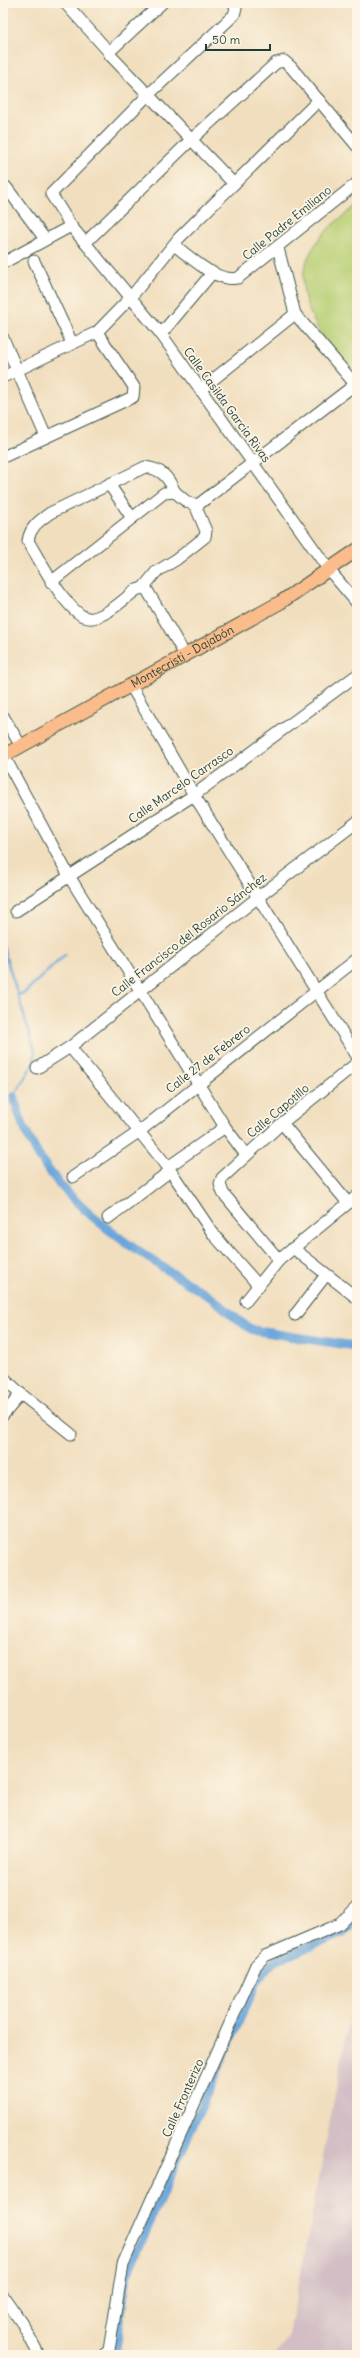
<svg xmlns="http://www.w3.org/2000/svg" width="360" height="2358" font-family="Delius,sans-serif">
  <rect width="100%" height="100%" fill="#fcf5e5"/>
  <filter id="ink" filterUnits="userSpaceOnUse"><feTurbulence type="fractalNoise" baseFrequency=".025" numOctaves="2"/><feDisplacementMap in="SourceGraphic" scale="8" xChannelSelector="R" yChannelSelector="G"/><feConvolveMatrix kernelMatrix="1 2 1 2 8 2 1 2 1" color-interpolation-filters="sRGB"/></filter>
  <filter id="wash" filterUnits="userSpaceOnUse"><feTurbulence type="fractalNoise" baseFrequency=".012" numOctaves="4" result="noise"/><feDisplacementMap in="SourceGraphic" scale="16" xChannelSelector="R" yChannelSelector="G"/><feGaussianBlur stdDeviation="0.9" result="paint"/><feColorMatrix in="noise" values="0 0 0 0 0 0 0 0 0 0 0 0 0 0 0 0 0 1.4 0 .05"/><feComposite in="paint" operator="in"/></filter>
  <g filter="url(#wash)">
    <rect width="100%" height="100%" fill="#f1debe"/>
    <path fill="#d2bec4" d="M357,1979V2355H276L289,2335Z"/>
    <path fill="#b8cf73" stroke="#6c8654" d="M357,206V363L349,370C294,307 279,258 357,206Z"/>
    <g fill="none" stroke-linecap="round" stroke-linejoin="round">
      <g stroke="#6aa5da" stroke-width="2.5">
        <path d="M3,947L35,1051L34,1062L14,1096"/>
        <path d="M18,995L24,993L65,955"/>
      </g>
      <g stroke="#6aa5da" stroke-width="9">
        <path d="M14,1096C35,1194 132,1248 210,1297C224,1306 236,1321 251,1329C258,1332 269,1332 277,1334C301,1338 325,1342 349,1345L357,1350"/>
        <path d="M115,2355L127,2274L257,1980L274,1961L343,1933L357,1921"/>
      </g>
    </g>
  </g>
  <g filter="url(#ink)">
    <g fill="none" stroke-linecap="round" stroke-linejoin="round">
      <defs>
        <g id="minor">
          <path d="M65,3L109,52"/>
          <path d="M162,3L109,52L110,55L234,184"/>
          <path d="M233,3L236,8L234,15L148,95L51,194L71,226L161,334L329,570L357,603"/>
          <path d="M6,187L45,239"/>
          <path d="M85,243L192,139L276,63L284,61L291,67L357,146"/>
          <path d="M174,245C191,257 216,283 238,278L357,183"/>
          <path d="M278,248L295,314L355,384"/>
          <path d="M34,261L72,343"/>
          <path d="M3,263L71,226"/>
          <path d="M161,334L213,272"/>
          <path d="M3,338L46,437"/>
          <path d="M3,377L97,332L131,297L179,238L319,100"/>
          <path d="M200,390L295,314"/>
          <path d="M3,457L133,397L134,387L97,332"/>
          <path d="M109,484L132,518"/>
          <path d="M175,492C168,477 162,469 145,467L50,513C39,521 30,527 28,541C38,557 71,623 93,618C108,615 124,599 136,590L143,588L147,590L185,655"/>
          <path d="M51,582L164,493L175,492C183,498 188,506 199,504L357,383"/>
          <path d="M143,588L156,572L177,559L205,537L206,531L195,505"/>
          <path d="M131,686L194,795L357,1056"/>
          <path d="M3,716L21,746"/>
          <path d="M4,756L69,876L225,1127L246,1155"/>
          <path d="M16,911L194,795L357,675"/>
          <path d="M70,1047L168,1167L214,1235L259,1286"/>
          <path d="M37,1068L70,1047L257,898L357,822"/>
          <path d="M282,1123L348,1203"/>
          <path d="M168,1167L225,1127"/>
          <path d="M73,1177L140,1131L357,959"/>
          <path d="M108,1218L170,1171"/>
          <path d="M293,1248L357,1298"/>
          <path d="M279,1260L223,1193L220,1184L222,1178L282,1123L357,1063"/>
          <path d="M246,1301L279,1260L357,1196"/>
          <path d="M295,1315L326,1275"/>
          <path d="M3,1377L21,1394L71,1434"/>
          <path d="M3,1415L21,1394"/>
          <path d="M3,2296L22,2323L39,2355"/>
          <path d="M105,2355L109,2350L123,2264L256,1965L265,1956L340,1924L357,1907"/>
        </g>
        <g id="major">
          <path id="s1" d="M3,756L281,602L357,550"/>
        </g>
      </defs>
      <use href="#minor" stroke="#3e5549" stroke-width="13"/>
      <use href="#major" stroke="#3e5549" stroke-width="15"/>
      <use href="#minor" stroke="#fff" stroke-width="11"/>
      <use href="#major" stroke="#f9bc8a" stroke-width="13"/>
    </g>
  </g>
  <g text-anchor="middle" stroke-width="3.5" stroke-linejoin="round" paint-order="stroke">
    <g font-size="12" fill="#1f3d34" stroke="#fcf5e5">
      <text transform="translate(287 223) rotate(-39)" y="4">Calle Padre Emiliano</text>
      <text transform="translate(227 405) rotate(54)" y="4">Calle Casilda García Rivas</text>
      <text dy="4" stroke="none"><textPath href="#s1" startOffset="205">Montecristi - Dajabón</textPath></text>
      <text transform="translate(181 785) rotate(-35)" y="4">Calle Marcelo Carrasco</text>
      <text transform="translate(189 935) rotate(-38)" y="4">Calle Francisco del Rosario Sánchez</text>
      <text transform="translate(208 1059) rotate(-38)" y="4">Calle 27 de Febrero</text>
      <text transform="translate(278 1111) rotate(-40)" y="4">Calle Capotillo</text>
      <text transform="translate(183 2098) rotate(-66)" y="4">Calle Fronterizo</text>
    </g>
  </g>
  <rect width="360" height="2358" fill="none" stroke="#fcf5e5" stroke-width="16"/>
  <path d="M206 44v6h64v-6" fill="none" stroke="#1f3d34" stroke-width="2"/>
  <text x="212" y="44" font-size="12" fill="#1f3d34" stroke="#fcf5e5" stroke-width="3" paint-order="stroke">50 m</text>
</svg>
